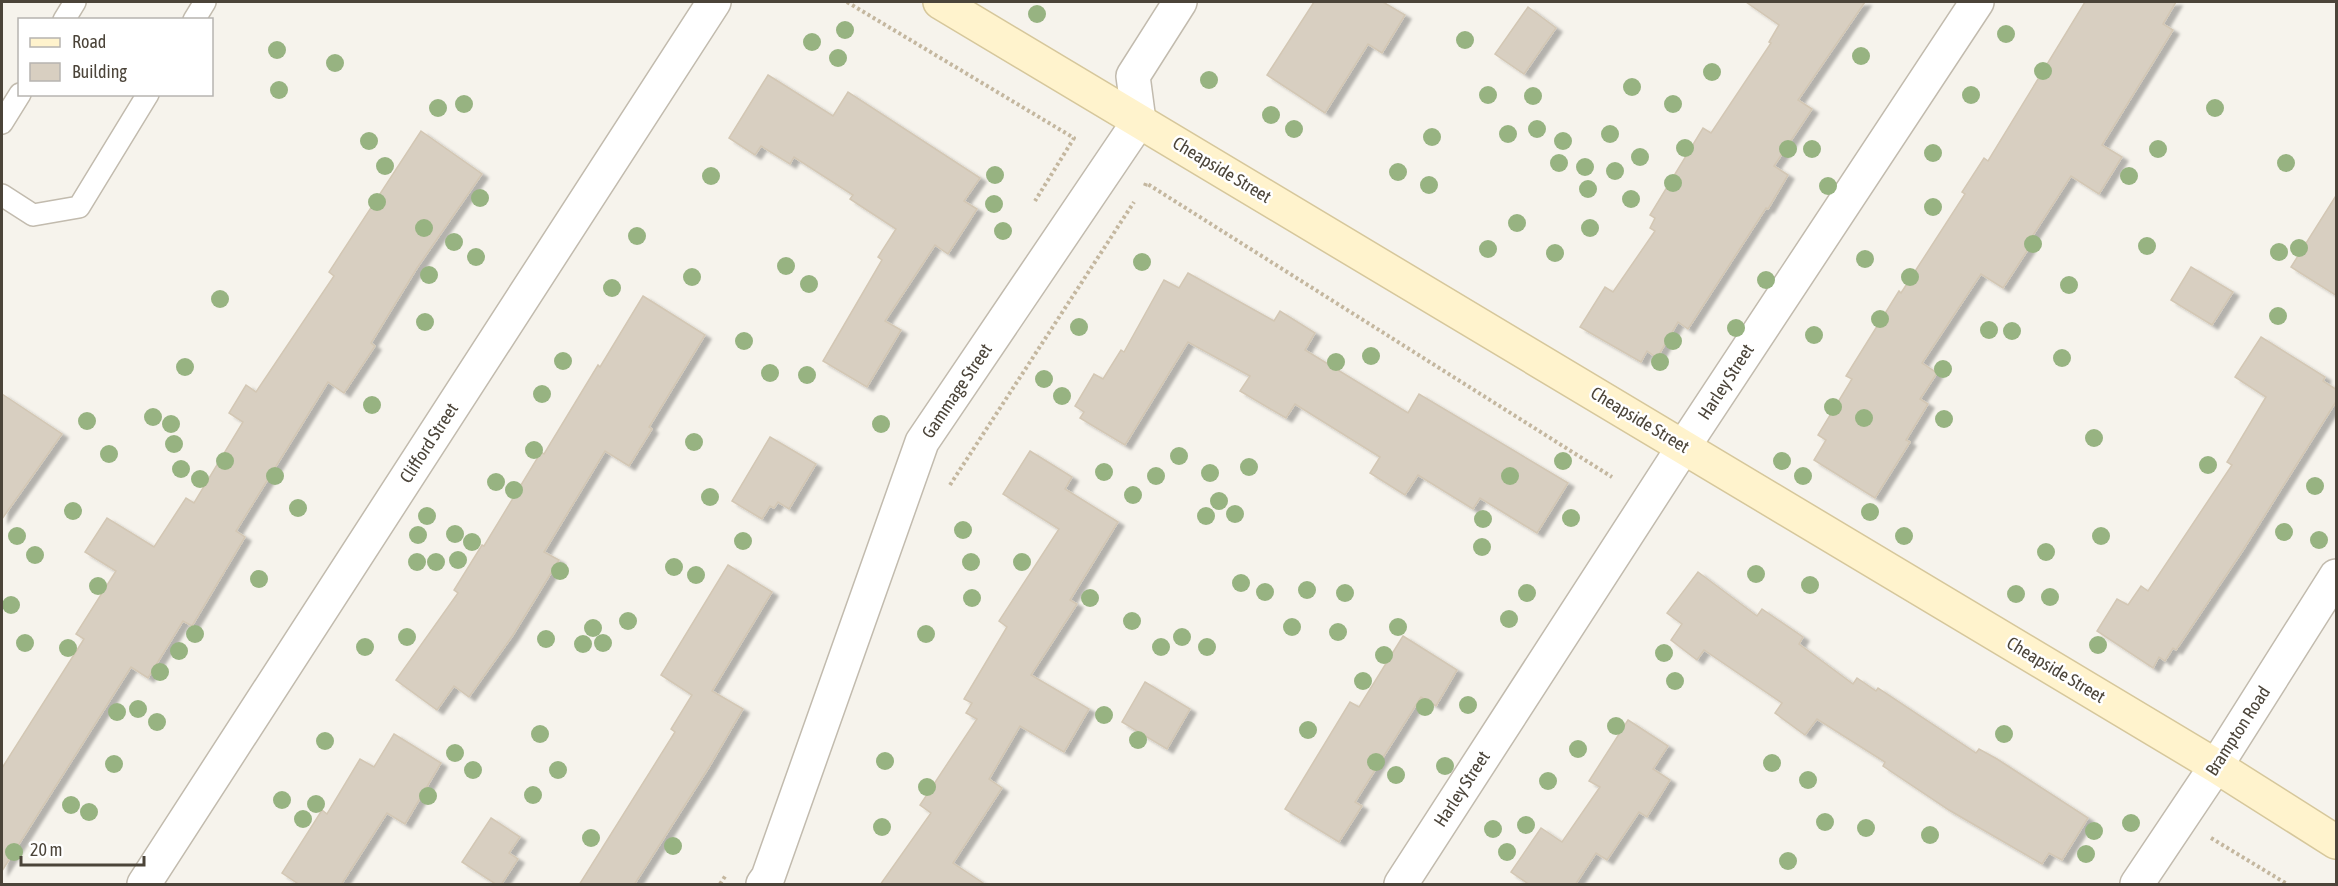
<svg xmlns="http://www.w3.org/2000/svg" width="2338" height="886" font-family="'Asap Condensed',sans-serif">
  <defs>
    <filter id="shadow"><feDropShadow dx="6" dy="4" stdDeviation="1.5" flood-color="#0004"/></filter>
  </defs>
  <rect width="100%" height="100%" fill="#f6f3ec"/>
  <g fill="#d8cfc1" stroke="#d3c7b4" stroke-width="1.5" filter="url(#shadow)">
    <path d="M1314,2H1383L1405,15L1382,53L1368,44L1325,113L1267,75Z"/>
    <path d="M1746,2H1865L1798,100L1812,109L1774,166L1788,175L1768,209L1766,208L1688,329L1678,322L1657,358L1647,351L1641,362L1580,327L1605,287L1613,292L1655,231L1650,228L1655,218L1650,215L1703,128L1711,133L1771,43L1769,42L1779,25Z"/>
    <path d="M2085,2H2176L2163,24L2173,30L2102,145L2122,157L2099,194L2071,176L2026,246L2029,248L2003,288L1981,274L1922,363L1937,373L1920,399L1928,404L1906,440L1910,442L1875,498L1814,460L1826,440L1818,435L1852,379L1846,376L1899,291L1901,293L1965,194L1962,192L1984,158L1988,161Z"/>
    <path d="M1528,7L1556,28L1524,74L1495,54Z"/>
    <path d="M768,75L833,116L848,92L980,178L964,201L977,209L948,254L935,245L885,321L901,330L867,387L823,361L882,260L878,257L896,229L850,199L853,195L794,157L790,164L761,146L755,155L729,138Z"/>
    <path d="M421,131L482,174L417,268L371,343L375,346L344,393L328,382L236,531L245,537L192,626L183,621L148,678L131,667L2,871V768L84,639L76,634L116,571L85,552L107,518L154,547L186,498L194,503L243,422L229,413L246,385L256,392L334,276L329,272Z"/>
    <path d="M2337,194V296L2291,267Z"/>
    <path d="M2191,267L2233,292L2212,325L2171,300Z"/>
    <path d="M1188,273L1274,321L1280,311L1315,333L1305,350L1408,413L1419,394L1568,483L1537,533L1480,498L1473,509L1418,475L1405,495L1370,473L1380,457L1295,404L1286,418L1240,391L1250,376L1188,342L1125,445L1080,418L1084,412L1075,406L1094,374L1103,379L1121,350L1124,352L1164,280L1179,288Z"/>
    <path d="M643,296L705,335L649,427L652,429L629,466L605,451L544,552L559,560L513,635L469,697L454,686L437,710L396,680L458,593L454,590L482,545L484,546L541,452L544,454L598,365L600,367Z"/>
    <path d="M2261,337L2325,377L2323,381L2337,390V400L2243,550L2176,650L2173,648L2165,661L2159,657L2153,668L2097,631L2117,599L2128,605L2141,586L2148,591L2232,465L2227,462L2266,397L2235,377Z"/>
    <path d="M2,394L62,434L2,519Z"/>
    <path d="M770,437L816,464L789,509L778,502L774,508L770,506L762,519L732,501Z"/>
    <path d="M1030,451L1072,477L1065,489L1118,522L1070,600L1077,604L1031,675L1089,709L1064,752L1020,726L989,779L1002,788L953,863L986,885H880L931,813L920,805L977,719L966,713L972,703L964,699L1007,627L999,621L1059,529L1003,494Z"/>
    <path d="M728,565L772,592L712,691L743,709L709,767L634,885H579L675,732L671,729L692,695L661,675Z"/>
    <path d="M1698,572L1757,616L1762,609L1803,637L1799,644L1853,684L1857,678L1876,691L1878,688L1976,753L1979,749L1997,759L2088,818L2062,860L2049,853L2042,864L1949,810L1883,766L1885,762L1817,719L1805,735L1775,713L1782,703L1704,650L1697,660L1671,640L1682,624L1667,613Z"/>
    <path d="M1403,636L1457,670L1436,706L1421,697L1355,802L1362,806L1339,842L1285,809L1350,702L1359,707Z"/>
    <path d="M1145,682L1190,709L1167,749L1122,722Z"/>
    <path d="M1628,720L1668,746L1653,769L1670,780L1647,817L1639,812L1607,860L1596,853L1575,885H1530L1511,872L1541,828L1562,842L1600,787L1589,781Z"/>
    <path d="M394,734L441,763L405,824L387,813L341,885H300L282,873L322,810L327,814L360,759L374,767Z"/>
    <path d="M491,818L520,837L509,853L518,859L501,885H497L462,862Z"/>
  </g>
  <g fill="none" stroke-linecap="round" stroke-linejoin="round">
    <defs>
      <g id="lane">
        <path d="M64,20L75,2"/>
        <path d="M194,20L205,2"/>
        <path d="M2,123L20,94"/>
        <path d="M2,195L33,215L79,207L148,94"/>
      </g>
      <g id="street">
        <path d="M144,884L714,2"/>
        <path d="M763,884L768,877L922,442L1139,121L1133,76L1180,2"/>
        <path d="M1401,884L1684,446L1977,2"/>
        <path d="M2137,884L2216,766L2336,576"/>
      </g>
      <path id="secondary" d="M940,2L2216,766L2336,842"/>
    </defs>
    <use href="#lane" stroke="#c2bbae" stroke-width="24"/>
    <use href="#street" stroke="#c2bbae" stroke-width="36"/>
    <use href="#secondary" stroke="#d6c79b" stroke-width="36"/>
    <g stroke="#c4b79f" stroke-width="4" stroke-dasharray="3 3" stroke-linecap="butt">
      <path d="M847,2L1074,138L1035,201"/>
      <path d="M1145,186L1146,183L1612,477"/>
      <path d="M950,485L1134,202"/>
      <path d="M2211,838L2287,884"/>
      <path d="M720,884L726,875"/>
    </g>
    <use href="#lane" stroke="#fff" stroke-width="21"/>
    <use href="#street" stroke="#fff" stroke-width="33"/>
    <use href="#secondary" stroke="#fff3cd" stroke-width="33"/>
  </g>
  <g fill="#97b381">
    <circle cx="1037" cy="14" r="9"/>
    <circle cx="845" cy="30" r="9"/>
    <circle cx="2006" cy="34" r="9"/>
    <circle cx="1465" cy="40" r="9"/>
    <circle cx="812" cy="42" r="9"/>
    <circle cx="277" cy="50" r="9"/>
    <circle cx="1861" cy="56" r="9"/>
    <circle cx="838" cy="58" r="9"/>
    <circle cx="335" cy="63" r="9"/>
    <circle cx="2043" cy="71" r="9"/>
    <circle cx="1712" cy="72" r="9"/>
    <circle cx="1209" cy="80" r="9"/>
    <circle cx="1632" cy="87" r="9"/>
    <circle cx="279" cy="90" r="9"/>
    <circle cx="1488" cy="95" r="9"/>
    <circle cx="1971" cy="95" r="9"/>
    <circle cx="1533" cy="96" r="9"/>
    <circle cx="464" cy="104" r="9"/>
    <circle cx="1673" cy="104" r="9"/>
    <circle cx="438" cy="108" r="9"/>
    <circle cx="2215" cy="108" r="9"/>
    <circle cx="1271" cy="115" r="9"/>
    <circle cx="1294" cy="129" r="9"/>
    <circle cx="1537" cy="129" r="9"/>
    <circle cx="1508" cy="134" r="9"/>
    <circle cx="1610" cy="134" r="9"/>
    <circle cx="1432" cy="137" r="9"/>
    <circle cx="369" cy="141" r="9"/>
    <circle cx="1563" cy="141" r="9"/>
    <circle cx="1685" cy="148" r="9"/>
    <circle cx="1788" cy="149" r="9"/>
    <circle cx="1812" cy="149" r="9"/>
    <circle cx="2158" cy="149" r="9"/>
    <circle cx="1933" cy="153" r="9"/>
    <circle cx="1640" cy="157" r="9"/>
    <circle cx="1559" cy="163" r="9"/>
    <circle cx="2286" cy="163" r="9"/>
    <circle cx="385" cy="166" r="9"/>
    <circle cx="1585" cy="167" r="9"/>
    <circle cx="1615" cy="171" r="9"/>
    <circle cx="1398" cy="172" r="9"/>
    <circle cx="995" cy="175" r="9"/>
    <circle cx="711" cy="176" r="9"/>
    <circle cx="2129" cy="176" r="9"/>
    <circle cx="1673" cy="183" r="9"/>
    <circle cx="1429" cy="185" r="9"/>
    <circle cx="1828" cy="186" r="9"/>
    <circle cx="1588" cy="189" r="9"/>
    <circle cx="480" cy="198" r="9"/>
    <circle cx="1631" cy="199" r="9"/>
    <circle cx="377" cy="202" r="9"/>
    <circle cx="994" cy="204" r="9"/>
    <circle cx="1933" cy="207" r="9"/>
    <circle cx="1517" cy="223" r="9"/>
    <circle cx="424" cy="228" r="9"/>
    <circle cx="1590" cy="228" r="9"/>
    <circle cx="1003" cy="231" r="9"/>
    <circle cx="637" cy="236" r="9"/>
    <circle cx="454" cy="242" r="9"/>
    <circle cx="2033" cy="244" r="9"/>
    <circle cx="2147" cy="246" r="9"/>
    <circle cx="2299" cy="248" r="9"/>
    <circle cx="1488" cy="249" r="9"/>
    <circle cx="2279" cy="252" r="9"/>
    <circle cx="1555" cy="253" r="9"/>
    <circle cx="476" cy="257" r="9"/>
    <circle cx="1865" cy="259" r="9"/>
    <circle cx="1142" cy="262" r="9"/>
    <circle cx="786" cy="266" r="9"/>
    <circle cx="429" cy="275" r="9"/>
    <circle cx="692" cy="277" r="9"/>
    <circle cx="1910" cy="277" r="9"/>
    <circle cx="1766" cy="280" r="9"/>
    <circle cx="809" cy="284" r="9"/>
    <circle cx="2069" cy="285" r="9"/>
    <circle cx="612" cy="288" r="9"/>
    <circle cx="220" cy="299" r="9"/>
    <circle cx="2278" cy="316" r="9"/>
    <circle cx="1880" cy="319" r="9"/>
    <circle cx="425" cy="322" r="9"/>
    <circle cx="1079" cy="327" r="9"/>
    <circle cx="1736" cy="328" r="9"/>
    <circle cx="1989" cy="330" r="9"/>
    <circle cx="2012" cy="331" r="9"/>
    <circle cx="1814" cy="335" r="9"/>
    <circle cx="744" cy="341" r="9"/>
    <circle cx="1673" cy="341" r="9"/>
    <circle cx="1371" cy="356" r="9"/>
    <circle cx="2062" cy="358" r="9"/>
    <circle cx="563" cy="361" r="9"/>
    <circle cx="1336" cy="362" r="9"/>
    <circle cx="1660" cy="362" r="9"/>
    <circle cx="185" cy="367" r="9"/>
    <circle cx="1943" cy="369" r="9"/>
    <circle cx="770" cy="373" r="9"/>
    <circle cx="807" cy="375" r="9"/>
    <circle cx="1044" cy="379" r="9"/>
    <circle cx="542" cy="394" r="9"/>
    <circle cx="1062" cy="396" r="9"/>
    <circle cx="372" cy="405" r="9"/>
    <circle cx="1833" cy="407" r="9"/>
    <circle cx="153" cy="417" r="9"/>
    <circle cx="1864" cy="418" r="9"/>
    <circle cx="1944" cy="419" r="9"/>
    <circle cx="87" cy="421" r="9"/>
    <circle cx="171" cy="424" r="9"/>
    <circle cx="881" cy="424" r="9"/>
    <circle cx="2094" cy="438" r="9"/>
    <circle cx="694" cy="442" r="9"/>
    <circle cx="174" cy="444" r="9"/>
    <circle cx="534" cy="450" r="9"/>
    <circle cx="109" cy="454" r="9"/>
    <circle cx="1179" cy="456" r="9"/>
    <circle cx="225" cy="461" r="9"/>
    <circle cx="1563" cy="461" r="9"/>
    <circle cx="1782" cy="461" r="9"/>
    <circle cx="2208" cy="465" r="9"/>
    <circle cx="1249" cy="467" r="9"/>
    <circle cx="181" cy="469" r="9"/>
    <circle cx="1104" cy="472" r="9"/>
    <circle cx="1210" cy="473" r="9"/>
    <circle cx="275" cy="476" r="9"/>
    <circle cx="1156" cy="476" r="9"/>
    <circle cx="1510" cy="476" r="9"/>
    <circle cx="1803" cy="476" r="9"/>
    <circle cx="200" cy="479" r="9"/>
    <circle cx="496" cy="482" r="9"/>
    <circle cx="2315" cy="486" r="9"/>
    <circle cx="514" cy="490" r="9"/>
    <circle cx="1133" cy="495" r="9"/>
    <circle cx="710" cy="497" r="9"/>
    <circle cx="1219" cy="501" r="9"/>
    <circle cx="298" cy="508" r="9"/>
    <circle cx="73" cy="511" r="9"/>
    <circle cx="1870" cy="512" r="9"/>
    <circle cx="1235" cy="514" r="9"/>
    <circle cx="427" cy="516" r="9"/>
    <circle cx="1206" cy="516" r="9"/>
    <circle cx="1571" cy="518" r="9"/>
    <circle cx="1483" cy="519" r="9"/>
    <circle cx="963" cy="530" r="9"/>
    <circle cx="2284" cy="532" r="9"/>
    <circle cx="455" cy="534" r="9"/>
    <circle cx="418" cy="535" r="9"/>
    <circle cx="17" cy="536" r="9"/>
    <circle cx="1904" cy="536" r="9"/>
    <circle cx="2101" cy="536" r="9"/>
    <circle cx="2319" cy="540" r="9"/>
    <circle cx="743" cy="541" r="9"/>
    <circle cx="472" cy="542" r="9"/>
    <circle cx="1482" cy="547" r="9"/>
    <circle cx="2046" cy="552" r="9"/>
    <circle cx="35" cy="555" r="9"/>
    <circle cx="458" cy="560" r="9"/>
    <circle cx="417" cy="562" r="9"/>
    <circle cx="436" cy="562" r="9"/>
    <circle cx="971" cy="562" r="9"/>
    <circle cx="1022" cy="562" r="9"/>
    <circle cx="674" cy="567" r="9"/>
    <circle cx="560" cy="571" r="9"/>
    <circle cx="1756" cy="574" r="9"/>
    <circle cx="696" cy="575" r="9"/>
    <circle cx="259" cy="579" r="9"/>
    <circle cx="1241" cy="583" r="9"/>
    <circle cx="1810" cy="585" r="9"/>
    <circle cx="98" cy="586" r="9"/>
    <circle cx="1307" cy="590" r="9"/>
    <circle cx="1265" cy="592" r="9"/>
    <circle cx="1345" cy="593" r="9"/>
    <circle cx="1527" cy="593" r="9"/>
    <circle cx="2016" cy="594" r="9"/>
    <circle cx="2050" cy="597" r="9"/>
    <circle cx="972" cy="598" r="9"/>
    <circle cx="1090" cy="598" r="9"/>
    <circle cx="11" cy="605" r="9"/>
    <circle cx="1509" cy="619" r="9"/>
    <circle cx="628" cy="621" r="9"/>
    <circle cx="1132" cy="621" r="9"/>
    <circle cx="1292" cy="627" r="9"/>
    <circle cx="1398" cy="627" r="9"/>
    <circle cx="593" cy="628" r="9"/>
    <circle cx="1338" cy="632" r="9"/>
    <circle cx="195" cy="634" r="9"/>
    <circle cx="926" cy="634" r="9"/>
    <circle cx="407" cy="637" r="9"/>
    <circle cx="1182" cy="637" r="9"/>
    <circle cx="546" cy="639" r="9"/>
    <circle cx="25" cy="643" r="9"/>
    <circle cx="603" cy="643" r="9"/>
    <circle cx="583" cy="644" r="9"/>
    <circle cx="2098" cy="645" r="9"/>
    <circle cx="365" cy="647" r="9"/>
    <circle cx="1161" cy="647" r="9"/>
    <circle cx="1207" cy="647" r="9"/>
    <circle cx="68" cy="648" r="9"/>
    <circle cx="179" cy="651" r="9"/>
    <circle cx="1664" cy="653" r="9"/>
    <circle cx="1384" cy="655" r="9"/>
    <circle cx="160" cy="672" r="9"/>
    <circle cx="1363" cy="681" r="9"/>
    <circle cx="1675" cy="681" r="9"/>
    <circle cx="1468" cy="705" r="9"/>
    <circle cx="1425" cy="707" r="9"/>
    <circle cx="138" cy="709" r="9"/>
    <circle cx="117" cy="712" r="9"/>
    <circle cx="1104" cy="715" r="9"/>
    <circle cx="157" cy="722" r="9"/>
    <circle cx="1616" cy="726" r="9"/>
    <circle cx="1308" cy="730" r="9"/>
    <circle cx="540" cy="734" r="9"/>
    <circle cx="2004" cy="734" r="9"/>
    <circle cx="1138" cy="740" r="9"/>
    <circle cx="325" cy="741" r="9"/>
    <circle cx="1578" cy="749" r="9"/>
    <circle cx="455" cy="753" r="9"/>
    <circle cx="885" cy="761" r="9"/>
    <circle cx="1376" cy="762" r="9"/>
    <circle cx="1772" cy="763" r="9"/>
    <circle cx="114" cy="764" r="9"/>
    <circle cx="1445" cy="766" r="9"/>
    <circle cx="473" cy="770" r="9"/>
    <circle cx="558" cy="770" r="9"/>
    <circle cx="1396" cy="775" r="9"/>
    <circle cx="1808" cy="780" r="9"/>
    <circle cx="1548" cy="781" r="9"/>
    <circle cx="927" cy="787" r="9"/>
    <circle cx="533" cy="795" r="9"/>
    <circle cx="428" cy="796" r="9"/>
    <circle cx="282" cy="800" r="9"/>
    <circle cx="316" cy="804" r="9"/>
    <circle cx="71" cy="805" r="9"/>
    <circle cx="89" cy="812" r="9"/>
    <circle cx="303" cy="819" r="9"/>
    <circle cx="1825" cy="822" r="9"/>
    <circle cx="2131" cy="823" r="9"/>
    <circle cx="1526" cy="825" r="9"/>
    <circle cx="882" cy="827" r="9"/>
    <circle cx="1866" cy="828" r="9"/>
    <circle cx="1493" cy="829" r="9"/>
    <circle cx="2094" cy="831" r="9"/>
    <circle cx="1930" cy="835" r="9"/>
    <circle cx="591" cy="838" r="9"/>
    <circle cx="673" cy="846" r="9"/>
    <circle cx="14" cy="852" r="9"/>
    <circle cx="1507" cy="852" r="9"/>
    <circle cx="2086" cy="854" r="9"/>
    <circle cx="1788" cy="861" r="9"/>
  </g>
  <g text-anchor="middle" stroke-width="5" stroke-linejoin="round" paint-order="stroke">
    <g font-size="18" fill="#4b4439" stroke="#fff">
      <text transform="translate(1222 170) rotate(31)" y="6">Cheapside Street</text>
      <text transform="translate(1726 382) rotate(-57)" y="6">Harley Street</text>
      <text transform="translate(957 391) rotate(-56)" y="6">Gammage Street</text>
      <text transform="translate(1640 420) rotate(31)" y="6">Cheapside Street</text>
      <text transform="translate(429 443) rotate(-57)" y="6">Clifford Street</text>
      <text transform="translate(2056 670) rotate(31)" y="6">Cheapside Street</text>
      <text transform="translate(2238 731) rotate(-57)" y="6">Brampton Road</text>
      <text transform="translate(1462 789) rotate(-57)" y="6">Harley Street</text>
    </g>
  </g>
  <rect width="2338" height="886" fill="none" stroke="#4b4439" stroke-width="6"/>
  <rect x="18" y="18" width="195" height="78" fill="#ffffff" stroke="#b7b4b0" stroke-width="1.5"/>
  <rect x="30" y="38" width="30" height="9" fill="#fff3cd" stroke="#b7b4b0" stroke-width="1.5"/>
  <text x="72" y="48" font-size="18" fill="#4b4439">Road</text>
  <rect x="30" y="63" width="30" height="18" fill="#d8cfc1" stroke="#b7b4b0" stroke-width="1.5"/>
  <text x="72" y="78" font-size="18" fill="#4b4439">Building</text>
  <path d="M21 856v9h123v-9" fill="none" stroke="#4b4439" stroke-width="3"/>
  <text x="30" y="856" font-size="18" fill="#4b4439" stroke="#ffffff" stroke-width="4.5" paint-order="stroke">20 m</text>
</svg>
